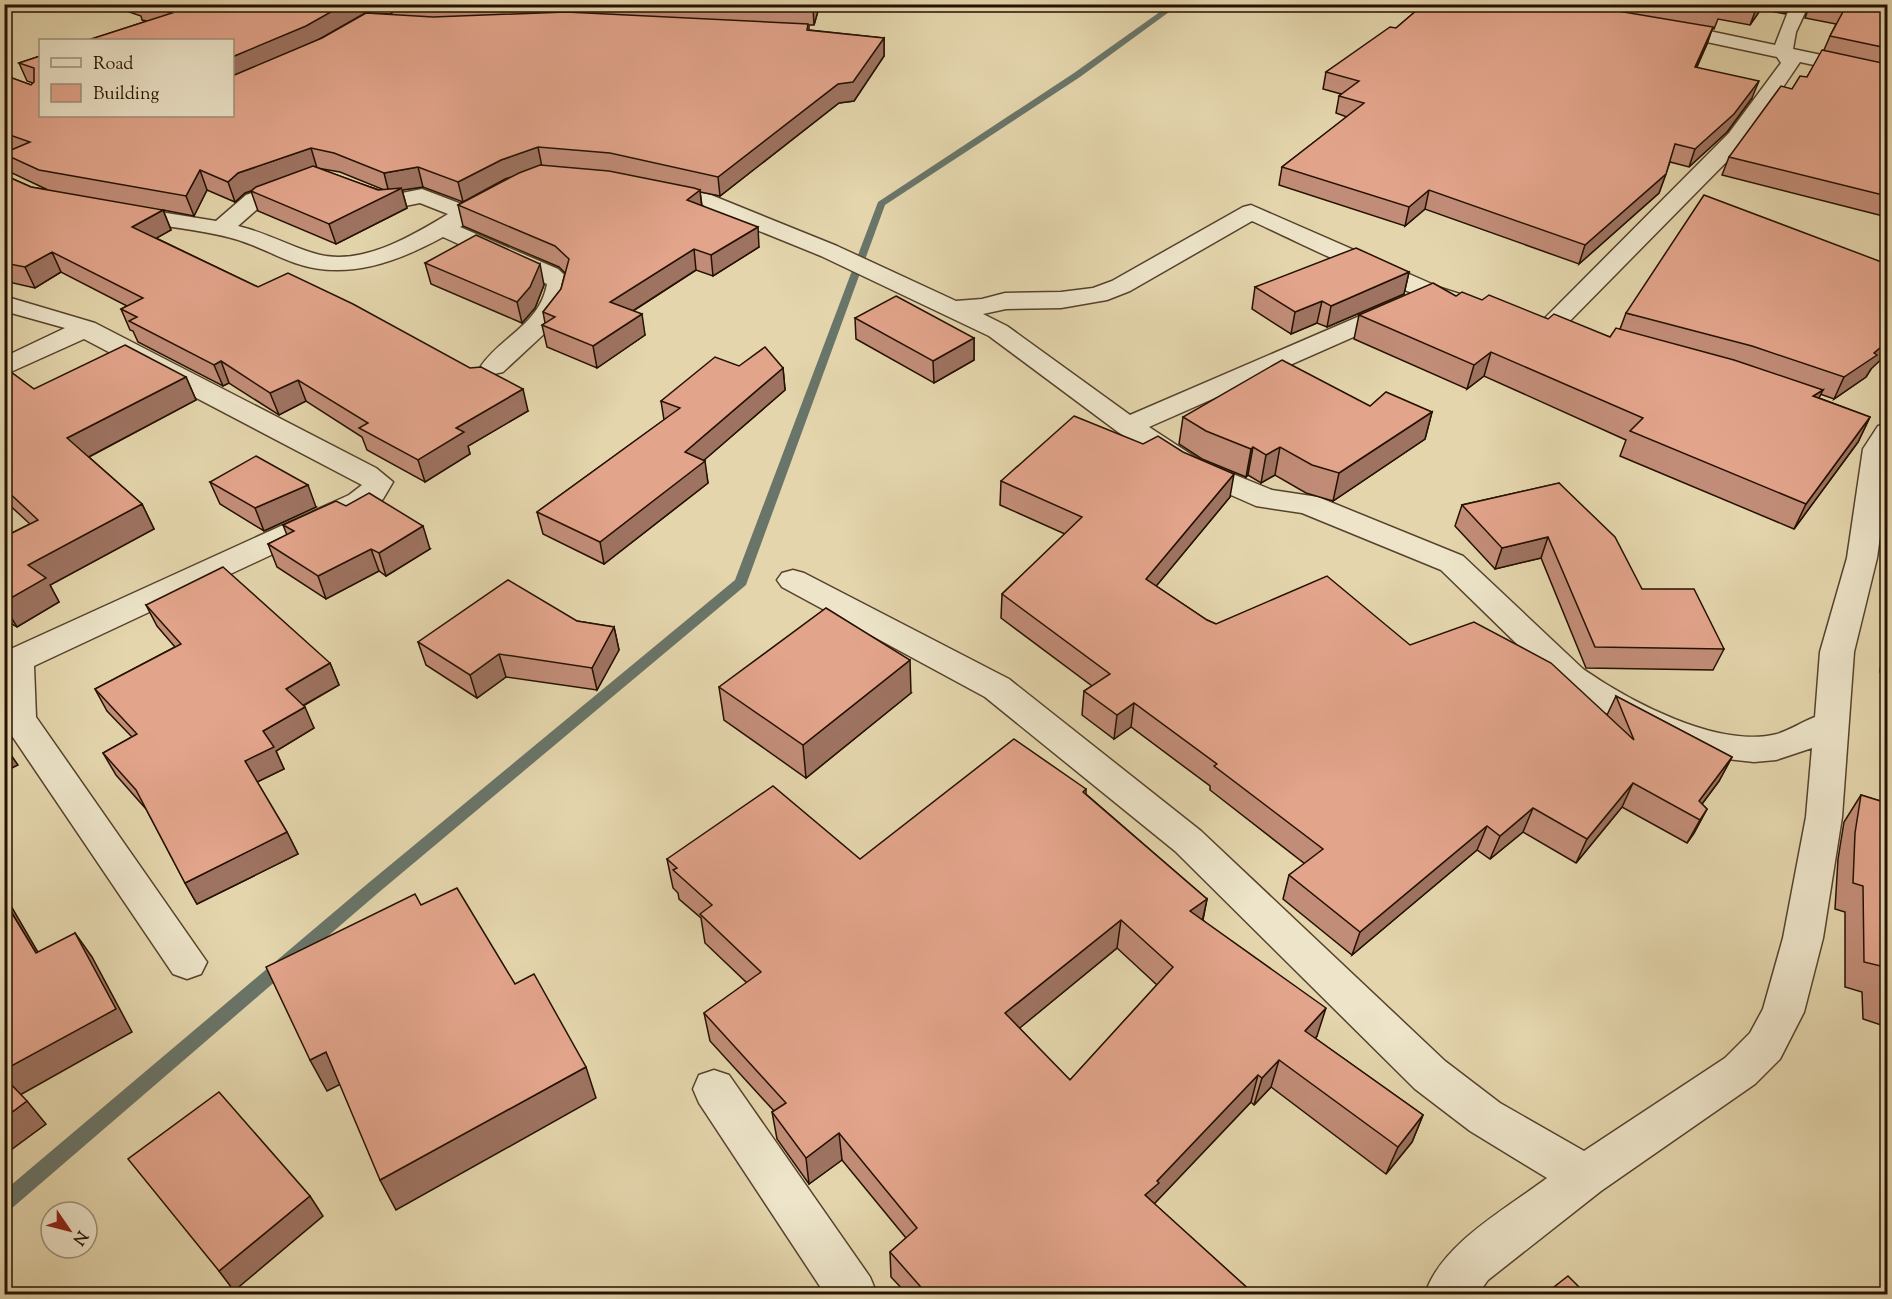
<svg xmlns="http://www.w3.org/2000/svg" width="1892" height="1299" font-family="'Sorts Mill Goudy',serif">
  <rect width="100%" height="100%" fill="#e4d5ac"/>
  <filter id="stains"><feTurbulence type="fractalNoise" baseFrequency=".00333" numOctaves="4"/><feColorMatrix values="0 0 0 0 .2 0 0 0 0 .09 0 0 0 0 .02 0 0 0 .5 -.17"/></filter>
  <radialGradient id="worn" r=".72"><stop offset=".6" stop-color="#630" stop-opacity="0"/><stop offset="1" stop-color="#630" stop-opacity=".3"/></radialGradient>
  <g fill="none" stroke-linecap="round" stroke-linejoin="round">
    <path fill="#697569" fill-rule="evenodd" d="M1171,4H1180L1080,77L885,205L746,585L378,893L11,1209L4,1212V1191L366,885L735,580L878,202L1074,73Z"/>
    <defs>
      <g id="minor">
        <path d="M381,4H404L349,41H335L332,37L335,33Z"/>
        <path d="M1791,4H1809L1796,32L1793,49L1888,69V81L1800,62L1745,143L1558,333L1549,336L1540,333L1536,328L1540,323L1729,133L1781,63L1777,57L1660,32L1658,28L1660,24L1667,22L1775,45Z"/>
        <path d="M296,177L304,179L307,184L304,189L262,205L238,226C264,232 287,245 313,253C359,268 410,237 448,214L420,203L390,209L354,197L351,192L354,187L362,185L392,195L422,189L464,205L492,188H508L511,193L508,198L460,227L558,269L572,282L565,307L544,334L503,372L494,374L485,372L481,366C502,336 540,324 547,284L443,237C397,262 347,281 295,263C275,256 256,245 235,239C200,229 160,226 123,220L115,218L111,213L115,208L123,206L216,221L246,195Z"/>
        <path d="M658,182L711,195L837,246L956,301L982,299L1005,293L1061,292L1093,288L1112,281L1243,207L1251,205L1441,288L1472,298L1476,303L1472,308C1443,315 1288,237 1252,221L1130,291L1107,300L1061,308L1006,309L983,314L1007,326L1130,415L1390,303L1399,300L1408,303L1412,308L1408,313L1149,427L1201,461L1272,490L1318,497L1463,556L1583,669C1629,701 1718,749 1777,734C1790,730 1802,722 1815,717L1820,652L1847,558L1863,449L1878,426L1888,424V478L1877,558L1854,652L1842,817L1823,938L1804,1012L1780,1059L1755,1084L1601,1191L1488,1280L1478,1294H1425C1441,1244 1506,1209 1547,1178L1470,1131L1415,1089L1175,851L985,697L782,587L777,580L782,573L793,570L804,573L1009,679L1201,831L1445,1061L1500,1103L1584,1151L1725,1058L1750,1033L1763,1009L1783,938L1806,817L1812,748L1776,760L1754,762L1727,759L1686,748L1628,726L1559,685L1441,570L1302,513L1256,506L1181,473L1118,432L989,336L821,256L695,205L650,194L647,189L650,184Z"/>
        <path d="M4,296L95,323L376,468L393,482L383,499L369,509L34,666L36,717L207,962L201,974L187,979L173,974L4,724V652L349,495L362,485L84,339L4,375V357L65,328L4,311Z"/>
        <path d="M714,1070L729,1075L870,1277L877,1294H825L699,1103L693,1089L699,1075Z"/>
      </g>
    </defs>
    <use href="#minor" stroke="#55422b" stroke-width="3"/>
    <use href="#minor" fill="#ede4c9" fill-rule="evenodd"/>
  </g>
  <g fill="#c28d78" stroke="#251100" stroke-width="1.5" fill-rule="evenodd">
    <path d="M106,4H381L367,13L392,14L390,6L387,4H820L814,25H809V30L884,38V56L854,101L839,103L720,196L700,192L702,205L759,247L713,276L696,270L633,311L645,335L597,368L547,347L542,325L545,323L543,312L561,289L565,273L559,267L463,226L458,205L511,177L505,179L463,202L423,187L402,190L407,208L336,244L258,211L251,191L245,193L235,202L207,190L194,216L163,210L171,230L156,238L258,287L528,411L468,446L470,454L425,482L367,450L362,437L306,401L279,415L229,383L223,386L138,342L133,331L130,330L121,309L127,306L61,272L35,288L4,281V175L31,187L48,190L12,173L4,156V153L10,151L4,149V75L31,85L33,83L27,81L19,63L147,21L142,20L141,16ZM317,168L340,172L382,189L378,190Z"/>
    <path d="M1424,4H1789L1785,14L1761,9L1750,25L1718,19L1714,29L1712,28L1707,44L1697,67L1752,98L1727,132L1689,167L1670,162L1659,193L1579,264L1425,209L1405,226L1279,185L1282,167L1347,117L1336,113L1339,96L1341,94L1323,89L1326,72L1396,28Z"/>
    <path d="M1810,4H1887V217L1722,175L1729,157L1792,89L1807,77L1824,50L1830,36L1836,24L1805,18Z"/>
    <path d="M425,263L544,285L535,308L522,323L431,284Z"/>
    <path d="M1409,272L1404,294L1327,327L1317,323L1291,334L1252,309L1255,287Z"/>
    <path d="M1456,296L1482,300L1610,337L1620,329L1626,313L1871,369L1866,377L1834,399L1820,394L1819,398L1870,417L1858,442L1794,529L1620,456L1626,440L1484,376L1467,389L1354,339L1359,315Z"/>
    <path d="M855,318L974,338V360L934,383L856,339Z"/>
    <path d="M739,366L783,368L785,390L704,460L708,483L604,564L543,534L537,512L664,420L661,401Z"/>
    <path d="M4,367L34,389L186,377L196,400L89,457L142,504L154,529L50,585L59,602L17,627L12,624L4,628V537L30,524L4,500Z"/>
    <path d="M1370,406L1432,412L1425,439L1333,501L1306,493L1275,475L1261,483L1248,475L1246,477L1202,459L1179,444L1183,417Z"/>
    <path d="M1001,481L1230,497L1156,586L1207,620L1216,624L1410,645L1607,715L1616,696L1732,757L1719,781L1702,804L1707,809L1694,833L1687,843L1622,807L1576,863L1523,832L1490,859L1477,850L1352,955L1283,899L1289,875L1305,864L1210,790V786L1131,727L1114,739L1082,715L1084,691L1092,686L1001,618L1002,594L1065,534L1000,505Z"/>
    <path d="M210,482L316,507L264,531L220,504Z"/>
    <path d="M1559,483L1642,589L1724,649L1713,670L1586,668L1541,558L1495,569L1455,526L1462,505Z"/>
    <path d="M283,525L430,549L386,576L379,571L326,599L277,567L268,544L287,535Z"/>
    <path d="M146,605L330,663L339,685L303,706L314,728L276,751L284,769L257,782L287,832L298,854L197,904L185,883L146,809L116,775L103,753L132,737L107,711L95,689L175,647L157,626Z"/>
    <path d="M1887,610V674L1880,672Z"/>
    <path d="M577,621L614,627L619,650L597,690L506,677L477,698L426,665L418,642Z"/>
    <path d="M719,687L911,693L806,778L724,720Z"/>
    <path d="M1086,789V794L1207,899L1203,920L1317,1036L1315,1038L1423,1115L1412,1142L1386,1174L1271,1087L1254,1105L1251,1102L1154,1204L1254,1294H907L891,1277L890,1252L906,1238L842,1160L809,1184L777,1139L772,1112L774,1111L710,1041L704,1013L747,983L705,943L701,918L679,899L678,893L673,888L667,859H860ZM1117,948L1157,985L1070,1080L1019,1028Z"/>
    <path d="M1861,795L1887,803V1027L1863,1019L1862,992L1845,987V912L1835,909L1838,859L1844,822Z"/>
  </g>
  <g fill="#9e7361" stroke="#251100" stroke-width="1.5">
    <path d="M345,4H381L311,44L232,78V57Z"/>
    <path d="M814,4H820L814,25L813,7Z"/>
    <path d="M1759,4H1763L1761,9L1750,25L1756,9Z"/>
    <path d="M1713,27L1707,44L1689,84L1695,67Z"/>
    <path d="M884,38V56L854,101L839,103L720,196L718,177L838,84Z"/>
    <path d="M1759,81L1752,98L1727,132L1689,167L1695,149Z"/>
    <path d="M538,147L542,167L505,179L463,202L458,182L501,160Z"/>
    <path d="M311,148L317,168L245,193L235,202L228,182L238,173Z"/>
    <path d="M418,167L423,187L402,190L407,208L336,244L329,224L389,193L384,173Z"/>
    <path d="M200,170L207,190L194,216L186,196Z"/>
    <path d="M1666,174L1659,193L1579,264L1585,245Z"/>
    <path d="M700,190L702,211L687,200Z"/>
    <path d="M1429,190L1425,209L1405,226L1409,207Z"/>
    <path d="M163,210L171,230L141,247L132,227Z"/>
    <path d="M758,227L759,247L713,276L711,255Z"/>
    <path d="M694,249L696,270L614,323L610,302Z"/>
    <path d="M52,252L61,272L35,288L25,267Z"/>
    <path d="M540,264L544,285L535,308L522,323L517,302Z"/>
    <path d="M1409,272L1404,294L1327,327L1331,306Z"/>
    <path d="M1322,301L1317,323L1291,334L1295,312Z"/>
    <path d="M642,314L645,335L597,368L593,346Z"/>
    <path d="M974,338V360L934,383L933,361Z"/>
    <path d="M1887,342V354L1871,369L1866,377L1834,399L1844,377Z"/>
    <path d="M1491,352L1484,376L1467,389L1474,365Z"/>
    <path d="M221,361L229,383L223,386L214,365Z"/>
    <path d="M783,368L785,390L695,468L705,461L708,483L604,564L600,542L685,452Z"/>
    <path d="M186,377L196,400L79,462L67,438Z"/>
    <path d="M298,380L306,401L279,415L270,393Z"/>
    <path d="M523,389L528,411L468,446L470,454L425,482L418,460L456,428Z"/>
    <path d="M1823,390L1811,414L1813,396Z"/>
    <path d="M1432,412L1425,439L1333,501L1339,473Z"/>
    <path d="M1870,417L1858,442L1794,529L1806,504Z"/>
    <path d="M1253,447L1248,475L1246,477L1251,449Z"/>
    <path d="M1280,447L1275,475L1261,483L1266,455Z"/>
    <path d="M1234,474L1230,497L1143,602L1146,579Z"/>
    <path d="M308,485L316,507L264,531L255,508Z"/>
    <path d="M142,504L154,529L50,585L59,602L17,627L4,606V602L28,565Z"/>
    <path d="M423,526L430,549L386,576L379,553Z"/>
    <path d="M1548,537L1541,558L1495,569L1502,548Z"/>
    <path d="M371,549L379,571L326,599L318,576Z"/>
    <path d="M4,611L12,624L4,628Z"/>
    <path d="M614,627L619,650L597,690L592,668Z"/>
    <path d="M499,654L506,677L477,698L470,675Z"/>
    <path d="M910,660L911,693L806,778L803,745Z"/>
    <path d="M330,663L339,685L295,710L286,689Z"/>
    <path d="M1134,703L1131,727L1114,739L1117,715Z"/>
    <path d="M305,707L314,728L276,751L284,769L255,783L245,761L263,731Z"/>
    <path d="M4,745L18,765L4,772Z"/>
    <path d="M1732,757L1719,781L1693,816L1699,801Z"/>
    <path d="M1633,783L1622,807L1576,863L1587,839Z"/>
    <path d="M1533,808L1523,832L1490,859L1500,836Z"/>
    <path d="M1707,809L1694,833L1687,843L1700,820Z"/>
    <path d="M1487,826L1477,850L1352,955L1360,932Z"/>
    <path d="M287,832L298,854L197,904L185,883Z"/>
    <path d="M4,894L53,978L36,953L4,900Z"/>
    <path d="M1207,899L1201,927L1190,911Z"/>
    <path d="M1121,920L1117,948L1004,1041L1005,1013Z"/>
    <path d="M75,933L92,957L132,1032L20,1095L4,1077V1070Z"/>
    <path d="M1326,1008L1317,1036L1297,1058L1305,1031Z"/>
    <path d="M326,1052L343,1083L327,1091L310,1060Z"/>
    <path d="M1279,1060L1271,1087L1254,1105L1262,1078Z"/>
    <path d="M586,1067L596,1098L396,1210L380,1180Z"/>
    <path d="M1258,1075L1251,1102L1154,1204L1145,1195L1157,1181Z"/>
    <path d="M27,1101L46,1124L4,1155V1118Z"/>
    <path d="M1423,1115L1412,1142L1386,1174L1398,1147Z"/>
    <path d="M839,1133L842,1160L809,1184L806,1158Z"/>
    <path d="M310,1196L323,1216L234,1291L219,1271Z"/>
  </g>
  <g fill="#e2a48b" stroke="#251100" stroke-width="1.5" fill-rule="evenodd">
    <path d="M144,4H345L306,26L232,57V40H88L172,13Z"/>
    <path d="M754,4H814L813,7Z"/>
    <path d="M1424,4H1576L1713,27L1695,67L1759,81L1734,114L1695,149L1675,144L1666,174L1585,245L1429,190L1409,207L1282,167L1364,103L1339,96L1359,81L1326,72L1390,27L1396,28Z"/>
    <path d="M1677,4H1723L1720,12Z"/>
    <path d="M1735,4H1759L1756,9Z"/>
    <path d="M1825,4H1887V48L1830,36L1845,8Z"/>
    <path d="M566,12L808,24L807,30L884,38L853,82L838,84L718,177L610,153L538,147L501,160L458,182L418,167L384,173L334,153L311,148L238,173L228,182L200,170L186,196L39,170L4,154V153L30,142L4,133V75L31,85L34,82V68L19,63L40,56V116H232V76L322,38L366,13L433,17Z"/>
    <path d="M1822,50L1887,64V196L1729,157L1781,86L1792,89L1800,76L1807,77Z"/>
    <path d="M540,165L609,171L694,188L700,190L687,200L758,227L711,255L694,249L610,302L642,314L593,346L542,325L555,317L543,312L561,289L569,259L555,246L458,205L519,173Z"/>
    <path d="M313,166L378,190L402,188L329,224L251,191L256,187Z"/>
    <path d="M4,175L31,187L163,210L132,227L258,287L288,273L353,304L470,368L481,367L523,389L456,428L464,432L418,460L359,428L368,423L298,380L270,393L221,361L214,365L129,321L137,317L121,309L143,298L52,252L25,267L4,263Z"/>
    <path d="M1704,195L1887,264V342L1874,353L1877,355L1844,377L1752,346L1626,313Z"/>
    <path d="M476,235L540,264L530,287L517,302L425,263Z"/>
    <path d="M1356,248L1409,272L1331,306L1322,301L1295,312L1255,287Z"/>
    <path d="M1433,283L1456,296L1462,292L1482,300L1489,295L1548,319L1554,314L1610,337L1616,328L1734,360L1823,390L1813,396L1870,417L1806,504L1630,431L1643,418L1491,352L1474,365L1359,315Z"/>
    <path d="M896,296L974,338L933,361L855,318Z"/>
    <path d="M125,345L186,377L67,438L142,504L28,565L46,578L4,602V537L38,520L4,488V367L34,389Z"/>
    <path d="M765,347L783,368L685,452L705,461L600,542L537,512L680,408L661,401L715,357L739,366Z"/>
    <path d="M1282,360L1370,406L1386,392L1432,412L1339,473L1312,465L1280,447L1266,455L1253,447L1251,449L1206,431L1183,417Z"/>
    <path d="M1074,416L1143,444L1158,436L1183,452L1234,474L1146,579L1207,620L1216,624L1327,576L1410,645L1474,622L1551,663L1634,740L1616,696L1732,757L1699,801L1707,809L1700,820L1633,783L1587,839L1533,808L1500,836L1487,826L1360,932L1289,875L1323,849L1214,766L1217,764L1134,703L1117,715L1084,691L1110,674L1002,594L1082,517L1001,481Z"/>
    <path d="M256,456L308,485L255,508L210,482Z"/>
    <path d="M1559,483L1615,537L1642,589H1694L1724,649L1595,647L1548,537L1502,548L1462,505Z"/>
    <path d="M369,493L423,526L379,553L371,549L318,576L268,544L294,531L283,525L336,501L346,506Z"/>
    <path d="M223,567L330,663L286,689L305,707L263,731L274,747L245,761L287,832L185,883L136,790L103,753L137,734L95,689L181,644L146,605Z"/>
    <path d="M508,580L577,621L614,627L592,668L499,654L470,675L418,642Z"/>
    <path d="M826,608L910,660L803,745L719,687Z"/>
    <path d="M1014,739L1086,789L1083,792L1207,899L1190,911L1326,1008L1305,1031L1423,1115L1398,1147L1279,1060L1262,1078L1258,1075L1157,1181L1159,1183L1145,1195L1254,1294H927L890,1252L917,1228L839,1133L806,1158L772,1112L786,1103L704,1013L761,972L700,914L712,905L673,870L677,868L667,859L773,786L860,859ZM1121,920L1173,967L1070,1080L1005,1013Z"/>
    <path d="M1861,795L1887,803V996L1882,994L1881,966L1864,962L1863,886L1853,883L1855,833Z"/>
    <path d="M457,888L515,984L534,974L586,1067L380,1180L326,1052L310,1060L266,967L415,894L421,905Z"/>
    <path d="M4,900L36,953L75,933L116,1009L4,1070Z"/>
    <path d="M4,1077L27,1101L4,1118Z"/>
    <path d="M219,1092L310,1196L219,1271L128,1159Z"/>
    <path d="M1568,1276L1586,1294H1545Z"/>
  </g>
  <rect width="1892" height="1299" fill="none" stroke="#e4d5ac" stroke-width="24"/>
  <rect x="6" y="6" width="1880" height="1287" fill="none" stroke="#251100" stroke-width="3"/>
  <rect x="12" y="12" width="1868" height="1275" fill="none" stroke="#251100" stroke-width="1.5"/>
  <rect x="39" y="39" width="195" height="78" fill="#ede4c9" stroke="#9d9079" stroke-width="1.5"/>
  <rect x="51" y="58" width="30" height="9" fill="#ede4c9" stroke="#9d9079" stroke-width="1.5"/>
  <text x="93" y="69" font-size="18" fill="#251100">Road</text>
  <rect x="51" y="84" width="30" height="18" fill="#e2a48b" stroke="#9d9079" stroke-width="1.5"/>
  <text x="93" y="99" font-size="18" fill="#251100">Building</text>
  <g transform="translate(69 1230) rotate(125)"><circle r="28" fill="#ede4c9" stroke="#9d9079" stroke-width="1.5"/>
  <path d="M0-4.5L10 22L0 15L-10 22Z" fill="#8f2418"/>
  <text y="-9" font-size="16" font-weight="bold" text-anchor="middle" fill="#251100">N</text>
  </g>
  <rect width="100%" height="100%" filter="url(#stains)"/>
  <rect width="100%" height="100%" fill="url(#worn)"/>
</svg>
